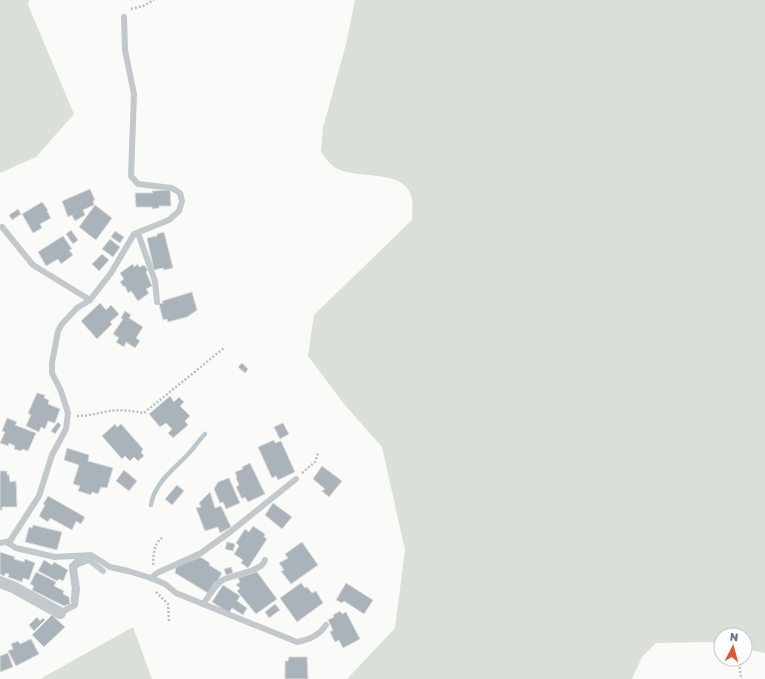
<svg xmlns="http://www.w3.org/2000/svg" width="765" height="679" font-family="'Golos Text',sans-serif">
  <rect width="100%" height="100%" fill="#fafaf8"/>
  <g fill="#dadfd7">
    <path d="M0,0H29L28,5L74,114L36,157L0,173Z"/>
    <path d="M355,0H765V653L745,649V635H721V644L709,642L656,643L642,657L632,679H347L395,628L405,550L382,447L344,404L308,356L314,315L412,220C412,213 413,204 412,198C404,166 355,182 333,166C329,163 325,157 321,152L323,128L346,44Z"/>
    <path d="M133,627L152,679H40Z"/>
  </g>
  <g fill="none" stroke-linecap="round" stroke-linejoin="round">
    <g stroke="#bbc7cb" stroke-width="4.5">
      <path d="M151,505C155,479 180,466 195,446C198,442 201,438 205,434"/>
      <path d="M73,601L74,588L71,566L76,561L83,558"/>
    </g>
  </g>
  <g fill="#aab3b9" stroke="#dcdcda">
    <path d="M90,189L95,200L93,201L94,205L83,210L85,215L75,221L72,215L68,217L62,201Z"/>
    <path d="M170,190L171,206H159V208L152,209V207H136L135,193H153L152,191Z"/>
    <path d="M42,202L48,210L47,211L51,218L40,224L42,228L33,233L22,214Z"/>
    <path d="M95,205L112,218L96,240L79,227Z"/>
    <path d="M18,209L21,214L12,220L9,215Z"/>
    <path d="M71,230L78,240L73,244L66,234Z"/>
    <path d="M115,231L124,237L120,243L111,237Z"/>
    <path d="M164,232L173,268L164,270L163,268L154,270L147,238L157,236V234Z"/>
    <path d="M63,236L72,249L69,250L73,255L61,264L58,259L46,266L38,252Z"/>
    <path d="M110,239L120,247L113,257L102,249Z"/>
    <path d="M102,254L109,260L99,271L92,264Z"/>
    <path d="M133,264L134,267L138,264L139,267L144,265L148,270L146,272L152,286L146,289L149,293L138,301L131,291L128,293L125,286L124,287L120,282L124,279L120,273Z"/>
    <path d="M192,292L197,310L187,317L168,322L167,319L163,320L159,304L163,303L162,301Z"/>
    <path d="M100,303L106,310L111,305L119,314L110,322L112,324L97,339L81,321Z"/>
    <path d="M125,311L131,315L129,318L143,327L136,338L140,341L135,348L126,342L124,347L116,342L119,338L113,334L123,319L121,318Z"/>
    <path d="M242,363L248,369L245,373L238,367Z"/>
    <path d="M37,393L45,395L44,398L49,400L48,404L60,409L55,423L48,421L45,429L41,427L39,432L26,426L31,415L28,413Z"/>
    <path d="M170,396L174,402L179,397L184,402L180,406L190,416L185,421L188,425L173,438L168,433L172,429L166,423L160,427L149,414Z"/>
    <path d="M7,418L17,422L15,425L36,433L28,451L22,449L21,451L14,449L15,446L9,443L8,446L0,443L5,432L2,431Z"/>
    <path d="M58,422L61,425L55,434L51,431Z"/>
    <path d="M283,423L289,434L280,439L274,427Z"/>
    <path d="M115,424L117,427L121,424L143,449L141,452L144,456L138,461L134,457L130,461L125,456L122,459L102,436Z"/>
    <path d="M274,440L275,443L281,441L295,472L278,480L276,476L272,478L258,447Z"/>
    <path d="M67,448L89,455L88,461L113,468L107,488L101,487L98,494L92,492L91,495L78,491L80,486L73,484L79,465L64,460Z"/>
    <path d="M250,463L265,494L248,502L245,497L242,499L236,487L239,485L236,478L237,477L235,472L243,469L242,467Z"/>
    <path d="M322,466L342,481L329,497L322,491L325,489L313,479Z"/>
    <path d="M124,470L137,481L129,491L116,481Z"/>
    <path d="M0,471H7V475H9L10,482L16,481L17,507H2V510H0Z"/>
    <path d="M229,478L240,503L226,509L223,502L220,503L214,489L218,482Z"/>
    <path d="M177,485L184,491L172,505L165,499Z"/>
    <path d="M210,492L215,508L221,506L231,527L220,533L218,527L205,531L196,508L201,507L199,503Z"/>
    <path d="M48,496L85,517L81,524L76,521L72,530L50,518L48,522L39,516L45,505L43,504Z"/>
    <path d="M273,503L292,517L282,529L265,515Z"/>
    <path d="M33,525L62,532L57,550L25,542L29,527L32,528Z"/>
    <path d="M253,526L265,534L264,537L267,539L248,568L241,563L243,560L234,554L239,546L236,543L245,529L249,532Z"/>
    <path d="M227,542L235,544L233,551L225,549Z"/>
    <path d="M302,542L318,565L291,584L281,571L284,570L279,563L288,558L285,554Z"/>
    <path d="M0,552L15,557L14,559L24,562L25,559L35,563L29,580L23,578L22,582L8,577L9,574L6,573L4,576L0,574Z"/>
    <path d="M200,557L210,563L209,565L222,573L217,582H215L208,593L175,573L176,567Z"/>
    <path d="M44,560L52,565L54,562L68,570L63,581L59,579L57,581L38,571Z"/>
    <path d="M231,567L233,573L226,575L224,569Z"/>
    <path d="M36,572L56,582L54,586L64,591L63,594L69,597L70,604L64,606L32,590L34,586L30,584Z"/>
    <path d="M257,572L277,599L256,614L237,591L240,588L236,585L240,582L238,578Z"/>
    <path d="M301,583L305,588L307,587L312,593L316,591L323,603L297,622L280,598Z"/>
    <path d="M346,583L373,600L364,614L344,601L342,603L336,600Z"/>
    <path d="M223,585L240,596L237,601L247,608L243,615L232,608L229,613L212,602Z"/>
    <path d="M275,604L280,610L269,618L265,612Z"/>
    <path d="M340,611L342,614L346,612L360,639L343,648L339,640L335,642L330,632L333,630L328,620L334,617L333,615Z"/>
    <path d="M52,615L65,627L44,647L32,635Z"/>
    <path d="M37,617L40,621L43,618L45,620L34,631L29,625Z"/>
    <path d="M31,639L39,654L16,666L8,651L13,649L11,644L18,641L20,644Z"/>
    <path d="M8,653L13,667L0,672V656Z"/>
    <path d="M289,657H307L308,679H285V661H288Z"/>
  </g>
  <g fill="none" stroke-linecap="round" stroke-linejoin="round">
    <g stroke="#bbbfc2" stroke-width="2.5" stroke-dasharray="2 2" stroke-linecap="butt">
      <path d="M131,9L143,6L154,0"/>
      <path d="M77,416C88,416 98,413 109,411C120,409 132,411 144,413L224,348"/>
      <path d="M302,473L315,462L318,453"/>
      <path d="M153,565C154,553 153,544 163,537"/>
      <path d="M156,592L168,604L169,621"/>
      <path d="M734,635V631"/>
      <path d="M739,659L741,679"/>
    </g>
    <g stroke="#c3c8cc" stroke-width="6">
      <path d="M2,227L33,265L90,300"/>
      <path d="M138,233L155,281L157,302"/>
      <path d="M6,542L16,548L55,557L91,555L110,567L128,571L151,578L165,584L176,593L297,642C309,640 319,636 326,625"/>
      <path d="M0,543L10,541L39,496L52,455L66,429L68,413L61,391L52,373V363L58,331L62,324L77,308L90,300L111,273L134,234L169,220L179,211L182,201L180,193L172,188L138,184L131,176L134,94L125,50L124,17"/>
      <path d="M87,556L89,560L103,571"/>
      <path d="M151,578L157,573L201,553L230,532L296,479"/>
      <path d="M203,604C208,598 216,583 223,580C233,574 262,572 265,560"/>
      <path d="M60,613L75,605L77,589L74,568L78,564L89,560"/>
    </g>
    <path stroke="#c3c8cc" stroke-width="12" d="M0,582L13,587L60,613"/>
  </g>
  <g transform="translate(733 647) rotate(6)"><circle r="19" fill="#ffffff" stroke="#c1c8cd"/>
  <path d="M0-3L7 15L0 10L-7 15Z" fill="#e4572e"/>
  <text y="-6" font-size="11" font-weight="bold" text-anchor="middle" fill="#657683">N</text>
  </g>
</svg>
